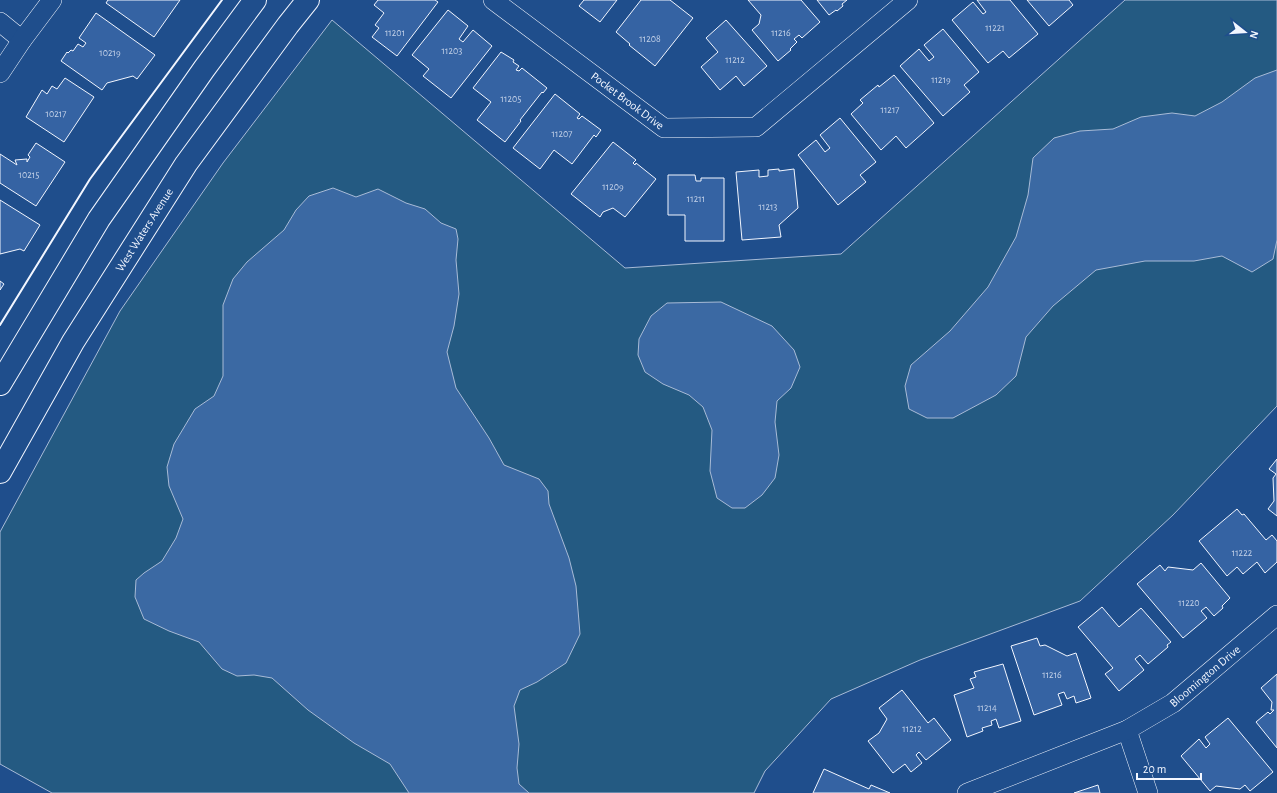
<svg xmlns="http://www.w3.org/2000/svg" width="1277" height="793" font-family="'Alegreya Sans',sans-serif">
  <rect width="100%" height="100%" fill="#1f4e8c"/>
  <path fill="#245a82" stroke="#a8bbd7" d="M1125,0H1277V406L1173,515L1080,601L920,660L831,699L765,771L754,793H52L0,764V532L120,311L223,163L332,20L625,268L841,254Z"/>
  <g fill="#3b69a3" stroke="#a8bbd7">
    <path d="M1277,70V240L1273,259L1252,272L1222,256L1194,261H1145L1096,270L1053,306L1026,337L1016,376L996,395L953,418H927L909,409L905,386L911,365L950,331L988,287L1016,237L1028,195L1033,158L1054,138L1080,131L1113,129L1141,117L1172,113L1195,116L1222,102L1255,78Z"/>
    <path d="M333,188L356,197L378,189L406,203L425,209L441,223L456,229L458,239L456,260L459,294L454,326L447,352L456,388L489,438L504,465L539,479L548,491L549,504L569,558L576,586L580,634L566,663L537,682L520,690L514,706L519,744L517,768L519,784L529,793H409L390,764L354,743L308,710L272,678L254,675L237,676L222,669L199,642L169,631L144,619L135,597L136,580L144,573L162,561L176,538L183,519L169,486L167,467L174,444L195,409L214,396L223,376V305L233,279L247,262L284,230L296,210L309,196Z"/>
    <path d="M721,302L772,326L794,350L800,367L791,388L777,401L775,422L779,455L775,478L762,495L745,508H732L717,498L710,471L712,430L703,407L689,395L663,384L645,372L638,355L639,339L651,316L667,303Z"/>
  </g>
  <g fill="#3563a3" stroke="#f2f6ff">
    <path d="M108,0H180L154,37L106,3Z"/>
    <path d="M378,0H435L438,2L397,56L372,37L379,28L375,25L384,13L374,5Z"/>
    <path d="M584,0H617L600,22L579,6Z"/>
    <path d="M641,0H670L693,18L655,66L629,45L630,44L616,32Z"/>
    <path d="M748,0H801L820,22L802,38L799,35L794,39L797,42L790,49L791,50L778,61L752,30L759,24L761,15Z"/>
    <path d="M817,0H847L842,4L843,6L837,11L836,10L829,15Z"/>
    <path d="M977,0H1010L1038,34L1009,58L1003,51L988,63L952,20L973,2L983,14L986,12Z"/>
    <path d="M1027,0H1069L1073,5L1049,26Z"/>
    <path d="M448,10L468,26L459,39L463,42L473,30L492,46L451,98L423,76L429,69L412,55Z"/>
    <path d="M96,13L155,55L137,79L133,76L107,83L102,90L61,61L67,52L68,53L71,50L73,51L78,44L83,47L86,43L79,38Z"/>
    <path d="M726,20L767,66L744,86L736,76L720,90L701,67L718,52L706,38Z"/>
    <path d="M943,29L979,72L964,85L970,92L943,116L900,66L919,49L929,61L934,57L924,45Z"/>
    <path d="M501,52L514,60L513,62L519,66L516,70L519,71L522,68L547,88L543,93L542,92L520,120L521,121L505,142L477,120L491,102L473,88Z"/>
    <path d="M894,75L934,123L906,148L896,136L881,150L851,114L863,103L860,100L878,85L879,87Z"/>
    <path d="M65,78L94,97L64,142L26,117L42,90L47,94L52,86L57,89Z"/>
    <path d="M555,94L580,114L577,118L579,119L582,116L601,130L596,137L594,135L572,164L554,150L540,169L513,148Z"/>
    <path d="M840,118L876,162L860,175L866,182L838,205L798,155L816,140L825,152L830,148L820,135Z"/>
    <path d="M613,142L636,160L633,163L635,165L636,163L656,179L625,217L613,208L603,212L600,217L571,194Z"/>
    <path d="M36,143L65,162L36,206L0,183V154L17,165L15,160L27,159V162L30,157L28,155Z"/>
    <path d="M779,169V171L794,169L798,208L779,225L781,237L742,240L736,172L759,170V177L768,176V170Z"/>
    <path d="M668,175H695L696,181H701V178H724V241H685V215H668Z"/>
    <path d="M0,200L40,225L24,251L20,249L0,254Z"/>
    <path d="M0,281L4,284L0,290Z"/>
    <path d="M1277,459V516L1268,509L1274,501L1273,478L1276,474L1269,469Z"/>
    <path d="M1237,509L1242,515L1244,514L1266,540L1272,535L1277,541V562L1265,573L1257,562L1243,574L1237,567L1227,576L1199,541Z"/>
    <path d="M1201,563L1230,598L1222,606L1223,608L1214,616L1206,607L1201,611L1207,618L1183,638L1137,584L1160,565L1165,571L1168,567L1193,570Z"/>
    <path d="M1102,607L1119,627L1141,608L1171,642L1167,645L1168,647L1148,664L1140,655L1135,659L1144,670L1119,691L1105,674L1113,668L1078,627Z"/>
    <path d="M1037,638L1040,646L1045,645L1067,656L1076,653L1091,698L1076,703L1074,696L1067,699L1064,692L1058,694L1062,705L1034,715L1011,646Z"/>
    <path d="M1003,664L1021,721L999,728L996,719L991,721L992,725L982,728L983,731L967,737L954,695L974,688L970,679L976,677L974,672Z"/>
    <path d="M1277,674V748L1256,722L1268,712L1270,714L1274,710H1271L1272,702L1261,688Z"/>
    <path d="M902,690L928,723L934,718L951,740L926,760L919,752L916,755L922,763L911,772L905,764L893,773L868,741L879,733L887,719L879,708Z"/>
    <path d="M1228,718L1273,772L1250,791L1245,785L1240,789L1216,786L1210,791L1181,756L1199,739L1206,748L1210,744L1205,737Z"/>
    <path d="M824,769L869,789L871,785L890,793H813Z"/>
    <path d="M1098,785L1100,793H1074Z"/>
  </g>
  <g fill="none" stroke-linecap="round" stroke-linejoin="round">
    <defs>
      <g id="street">
        <path id="s1" d="M493,0L664,128L756,127L908,0"/>
        <path d="M0,22L22,40"/>
        <path d="M0,73L22,40L52,0"/>
        <path d="M1127,730L1148,793"/>
        <path id="s2" d="M967,793L1127,730L1173,703L1277,615"/>
      </g>
      <g id="secondary">
        <path d="M0,384L99,219L204,69L255,0"/>
        <path id="s3" d="M0,472L73,342L186,164L288,25L308,0"/>
      </g>
    </defs>
    <use href="#street" stroke="#f2f6ff" stroke-width="20"/>
    <use href="#secondary" stroke="#f2f6ff" stroke-width="24"/>
    <use href="#street" stroke="#1f4e8c" stroke-width="19"/>
    <use href="#secondary" stroke="#1f4e8c" stroke-width="22"/>
    <path stroke="#f2f6ff" stroke-width="2" d="M0,325L90,179L222,0"/>
  </g>
  <g text-anchor="middle" stroke-width="3" stroke-linejoin="round" paint-order="stroke">
    <g font-size="10" fill="#c3d1e8">
      <text x="995" y="31">11221</text>
      <text x="395" y="36">11201</text>
      <text x="781" y="36">11216</text>
      <text x="650" y="42">11208</text>
      <text x="452" y="54">11203</text>
      <text x="110" y="56">10219</text>
      <text x="735" y="63">11212</text>
      <text x="941" y="83">11219</text>
      <text x="511" y="102">11205</text>
      <text x="890" y="113">11217</text>
      <text x="56" y="117">10217</text>
      <text x="562" y="137">11207</text>
      <text x="29" y="178">10215</text>
      <text x="613" y="190">11209</text>
      <text x="696" y="202">11211</text>
      <text x="768" y="210">11213</text>
      <text x="1242" y="556">11222</text>
      <text x="1189" y="606">11220</text>
      <text x="1052" y="678">11216</text>
      <text x="987" y="711">11214</text>
      <text x="912" y="732">11212</text>
    </g>
    <g font-size="12" fill="#f2f6ff" stroke="#1f4e8c">
      <text dy="4" stroke="none"><textPath href="#s1" startOffset="168">Pocket Brook Drive</textPath></text>
      <text dy="4" stroke="none"><textPath href="#s3" startOffset="282">West Waters Avenue</textPath></text>
      <text dy="4" stroke="none"><textPath href="#s2" startOffset="267">Bloomington Drive</textPath></text>
    </g>
  </g>
  <g transform="translate(1245 32) rotate(107)" stroke="#1f4e8c" stroke-width="3" paint-order="stroke">
  <path d="M0-3L7 15L0 10L-7 15Z" fill="#f2f6ff"/>
  <text y="-6" font-size="11" font-weight="bold" text-anchor="middle" fill="#f2f6ff">N</text>
  </g>
  <path d="M1137 773v6h64v-6" fill="none" stroke="#f2f6ff" stroke-width="2"/>
  <text x="1143" y="773" font-size="12" fill="#f2f6ff" stroke="#1f4e8c" stroke-width="3" paint-order="stroke">20 m</text>
</svg>
